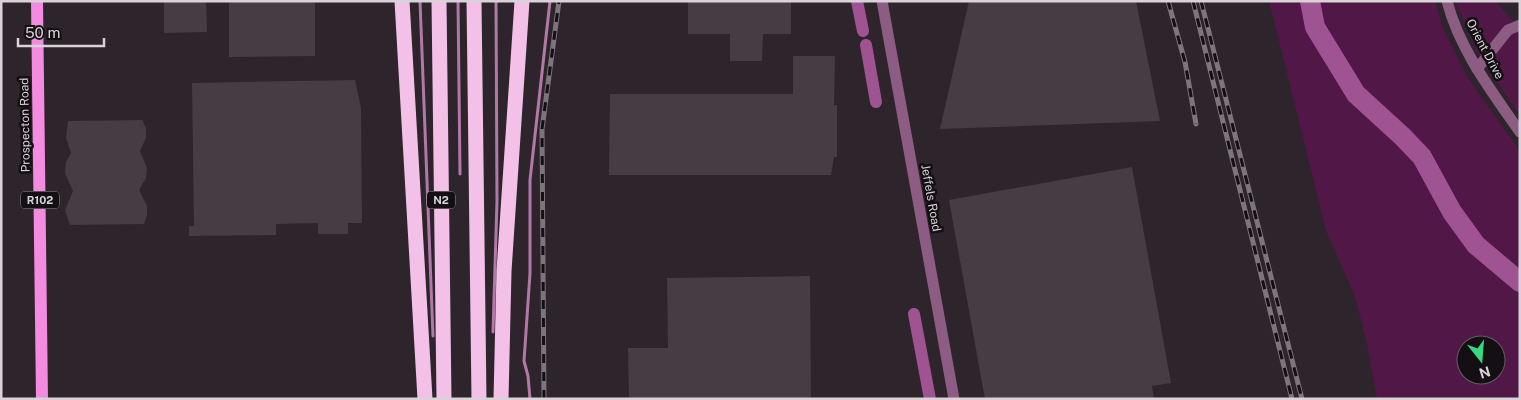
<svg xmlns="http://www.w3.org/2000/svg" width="1521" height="400" font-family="'Public Sans',sans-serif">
  <rect width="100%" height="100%" fill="#2e242c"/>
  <g fill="#501747" fill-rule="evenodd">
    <path d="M1269,1H1435L1443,28L1468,78L1520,151V399H1377L1367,344L1355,296L1326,231ZM1466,345H1496V375H1466Z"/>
    <path d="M1455,1H1495L1520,28V116L1477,52Z"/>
  </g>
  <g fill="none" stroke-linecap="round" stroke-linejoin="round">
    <g stroke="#b179a7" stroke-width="3">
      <path d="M420,1L433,336"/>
      <path d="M458,1L460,174"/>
      <path d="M493,332L497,201L496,1"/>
      <path d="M530,399L528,376L524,361L530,273V180L550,1"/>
    </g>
    <g stroke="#a05392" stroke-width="12">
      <path d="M857,1L863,31"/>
      <path d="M866,45L876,102"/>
      <path d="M914,314L930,399"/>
    </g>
    <path stroke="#a05392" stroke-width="20" d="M1310,1L1315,27L1356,94L1403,137L1422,157L1452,212L1476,245L1520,282"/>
  </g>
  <g fill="#463c44">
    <path d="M164,1H206L207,32L164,33Z"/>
    <path d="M229,1H315V56L229,57Z"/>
    <path d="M688,1H791V34H763L762,61H730V34H688Z"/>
    <path d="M969,1H1136L1160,121L940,129Z"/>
    <path d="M793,56H835L834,105H837V157H834L831,175H609L610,94H793Z"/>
    <path d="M355,80L361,108L362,223H348V234H318V223L276,224V235L189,236V226H194L192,83Z"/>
    <path d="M142,120L146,128V138L140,151L147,168L146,178L139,190L147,206V215L144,224L70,225L65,210L73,191L65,173L66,162L71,153L66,138L68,121Z"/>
    <path d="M1132,167L1171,383L1152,386L1154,399H985L949,200Z"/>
    <path d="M810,276L811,399H629L628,348H668L667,278Z"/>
  </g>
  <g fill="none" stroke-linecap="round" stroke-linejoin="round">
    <g stroke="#8d5c83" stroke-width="11">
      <path d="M882,1L954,399"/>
      <path d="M1447,1C1459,49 1492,92 1520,132"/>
      <path d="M1477,69L1508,30L1520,25"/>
    </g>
    <path stroke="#f38ce0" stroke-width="12" d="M37,1L42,399"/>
    <g stroke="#f3c1e8" stroke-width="15">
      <path d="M402,1L425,399"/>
      <path d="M439,1L444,399"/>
      <path d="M474,1L479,399"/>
      <path d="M501,399L504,271L522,1"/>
    </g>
    <defs>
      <g id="rail">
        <path d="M1168,1L1185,62L1196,124"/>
        <path d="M1193,1L1292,399"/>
        <path d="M1201,1L1302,399"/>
        <path d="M544,399L542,129L559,1"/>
      </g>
    </defs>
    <use href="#rail" stroke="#7d757c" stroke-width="5"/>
    <use href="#rail" stroke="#130f12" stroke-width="3" stroke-dasharray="9" stroke-linecap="butt"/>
  </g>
  <g text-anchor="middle" stroke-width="5" stroke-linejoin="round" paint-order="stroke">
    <g fill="#130f12" stroke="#9e989d" stroke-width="1">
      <rect x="21" y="191.5" width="38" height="17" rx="4"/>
      <rect x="427" y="191.5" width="28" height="17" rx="4"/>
    </g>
    <g font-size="11" font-weight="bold" fill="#d9d3d8">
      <text x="40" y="204">R102</text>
      <text x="441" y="204">N2</text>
    </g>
    <g font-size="12" fill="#d9d3d8" stroke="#130f12">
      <text transform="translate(1485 49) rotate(62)" y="4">Orient Drive</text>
      <text transform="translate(25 125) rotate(-91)" y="4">Prospecton Road</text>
      <text transform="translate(931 198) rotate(80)" y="4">Jeffels Road</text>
    </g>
  </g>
  <rect width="1521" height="400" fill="none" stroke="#d9d3d8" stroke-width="5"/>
  <g transform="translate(1481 360) rotate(163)"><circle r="24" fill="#130f12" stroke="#625d61"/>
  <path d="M0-4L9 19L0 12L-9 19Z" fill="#36d880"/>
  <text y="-8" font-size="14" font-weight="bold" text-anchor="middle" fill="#d9d3d8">N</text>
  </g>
  <path d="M18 38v8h86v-8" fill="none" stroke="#d9d3d8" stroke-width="2.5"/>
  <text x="25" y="38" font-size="15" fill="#d9d3d8" stroke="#130f12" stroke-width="4" paint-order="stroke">50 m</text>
</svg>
